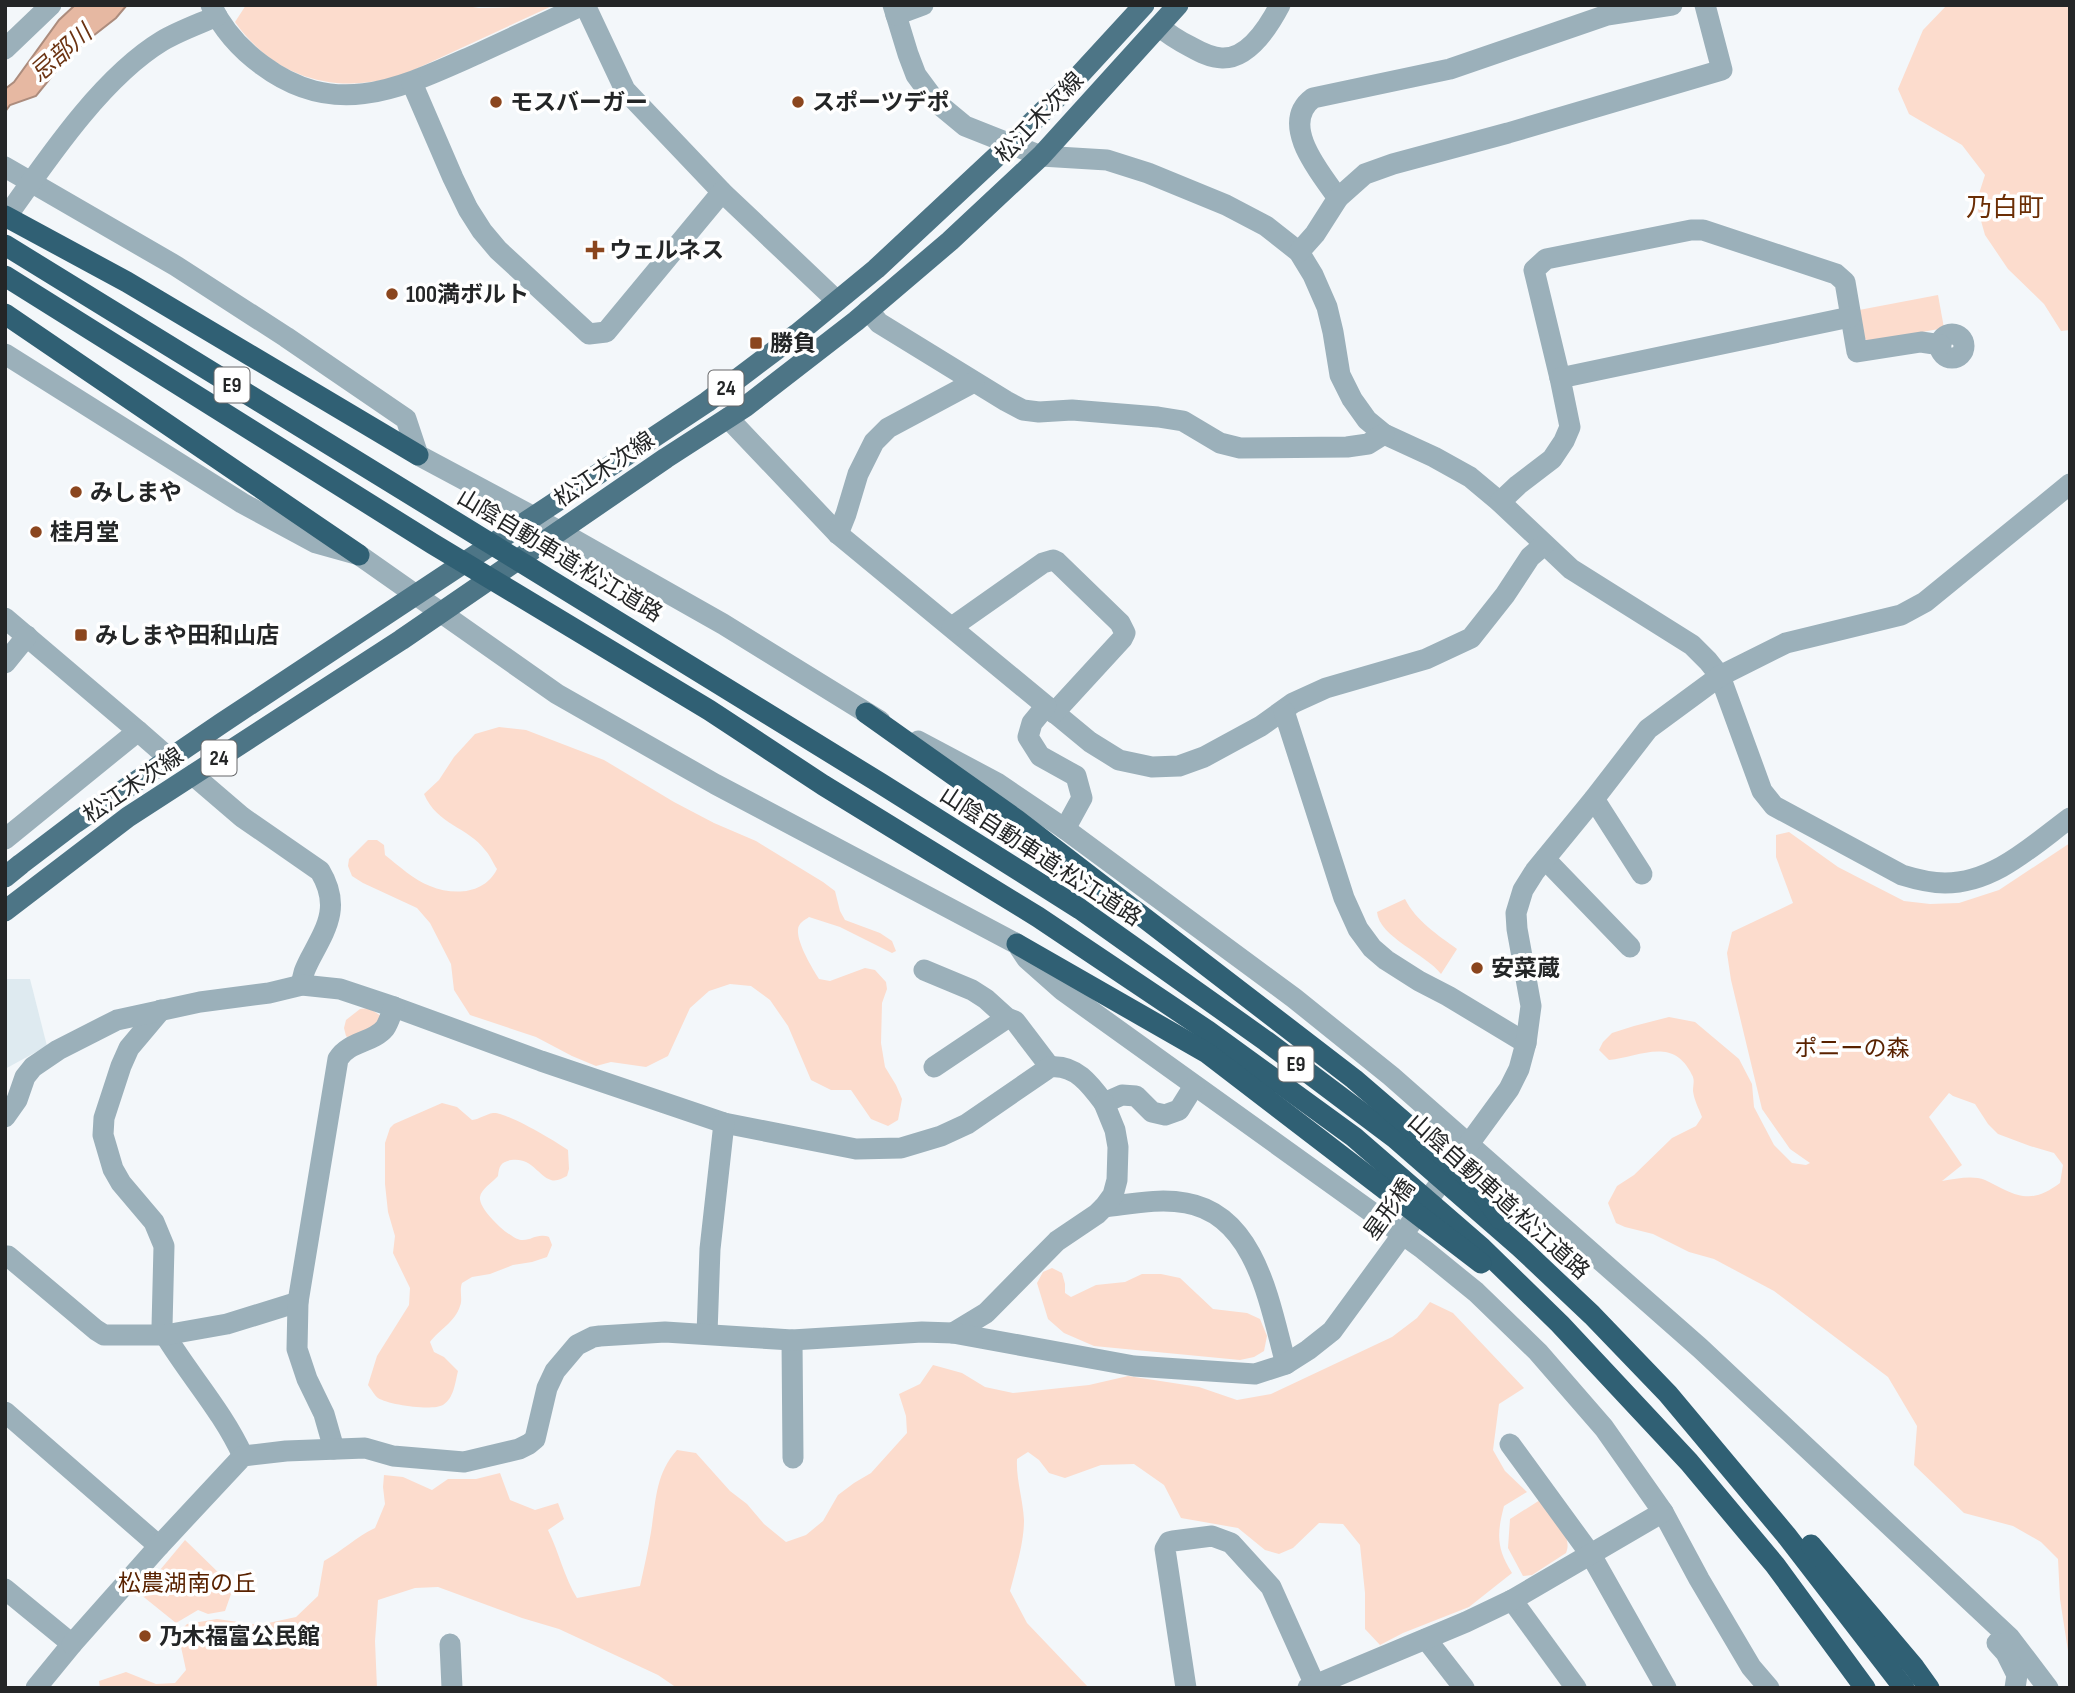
<svg xmlns="http://www.w3.org/2000/svg" width="2075" height="1693" font-family="'Sofia Sans Condensed','Noto Sans JP',sans-serif">
  <rect width="100%" height="100%" fill="#f3f7fa"/>
  <path fill="#deeaf0" d="M5,979H30L47,1046L5,1069Z"/>
  <g fill="#fcdccd" fill-rule="evenodd">
    <path d="M246,5H460L479,8L552,6L405,74C339,96 276,80 235,22Z"/>
    <path d="M1947,5H2070V330L2061,331L2044,304L2008,269L1985,235L1976,203L1985,175L1962,145L1909,114L1898,89L1923,30Z"/>
    <path d="M1938,295L1944,328L1869,342L1864,338L1859,310Z"/>
    <path d="M499,727L526,730L604,760L674,802L714,823L756,841L823,882L835,891L840,911L845,920L880,933L892,941L896,951L892,953L840,927L809,917C805,920 798,923 798,930C797,943 812,968 819,979L830,981L865,968L875,970L886,982L887,989L882,1003L881,1043L885,1067L896,1085L902,1099L898,1120L888,1126L871,1119L851,1090H831L811,1080L788,1026L770,1000L751,986L730,984L709,991L690,1008L668,1056L646,1067L611,1062L596,1066L572,1056L536,1037L470,1015L454,990L451,964L430,923L417,908L363,883L352,876L348,866L349,859L368,840H377L384,845L385,855C399,866 414,880 430,886C454,896 485,894 497,869C493,863 490,855 485,850C468,827 437,825 424,794L439,780L454,757L475,734Z"/>
    <path d="M1789,832L1838,867L1867,882L1904,901L1930,904L1959,903L1999,890L2070,843V1664L2060,1599L2058,1559L2041,1542L2013,1526L1964,1513L1914,1465L1917,1426L1888,1377L1774,1291L1714,1259L1689,1252L1653,1234L1625,1227L1616,1223L1608,1203L1617,1186L1634,1175L1672,1138L1696,1126L1702,1117C1699,1109 1694,1100 1693,1091C1693,1085 1695,1080 1692,1075C1673,1035 1638,1058 1609,1060L1599,1050L1603,1042L1612,1033L1634,1026L1669,1017L1695,1022L1739,1059L1752,1084L1754,1107L1774,1145L1792,1163L1806,1165L1810,1163L1790,1149L1762,1109L1731,980L1727,953L1732,932L1793,903L1776,857V835ZM1949,1093L1953,1096L1975,1104L1988,1124L1998,1134L2030,1146L2054,1153L2063,1165L2060,1183C2041,1197 2028,1201 2005,1190C1998,1187 1992,1183 1985,1180C1972,1175 1956,1179 1942,1181L1962,1165L1929,1117Z"/>
    <path d="M1405,899C1416,921 1438,935 1457,949L1441,974C1426,954 1379,937 1377,912Z"/>
    <path d="M369,1008L381,1016L380,1024L350,1039L346,1036L344,1028L346,1020L360,1009Z"/>
    <path d="M442,1103L457,1107L472,1120C480,1119 486,1114 493,1113C505,1111 557,1142 568,1150L569,1169L567,1176C562,1178 557,1182 551,1180C537,1175 532,1157 511,1160C501,1162 499,1166 498,1176C493,1182 481,1189 480,1197C478,1209 510,1239 521,1240C532,1241 536,1233 549,1237L552,1245L547,1257L532,1262L513,1265L490,1274L472,1277L462,1283C459,1291 463,1299 460,1306C455,1322 439,1330 430,1342L434,1352L444,1357L458,1371C455,1383 454,1398 443,1405C432,1411 389,1405 378,1398C375,1396 371,1389 368,1385L377,1356L409,1305L410,1288L393,1253L395,1236L388,1212L385,1184V1143L390,1128L394,1124Z"/>
    <path d="M1052,1268L1062,1273L1065,1284V1293L1071,1297L1096,1285L1125,1282L1142,1274H1161L1180,1278L1213,1309L1247,1313L1260,1319L1267,1336L1264,1351L1254,1357L1240,1360L1094,1346L1064,1333L1048,1319L1037,1283L1043,1272Z"/>
    <path d="M1430,1302L1453,1313L1524,1388L1499,1404L1493,1450L1505,1471L1527,1492L1504,1506C1497,1533 1496,1548 1512,1573L1469,1607L1403,1633L1380,1645L1365,1629V1593L1360,1545L1343,1524L1319,1523L1293,1548L1279,1554L1265,1550L1238,1528L1181,1518L1164,1485L1134,1464L1101,1465L1065,1478L1049,1473L1039,1460L1028,1452L1017,1459C1016,1480 1023,1499 1024,1520C1024,1543 1016,1568 1010,1591L1027,1623L1089,1688H677L658,1675L559,1629L522,1618L438,1587L415,1588L378,1600L375,1641L377,1688H100L99,1681L126,1672L156,1684L175,1683L186,1670L178,1633L187,1624L217,1619L259,1625L296,1617L318,1596L324,1561C342,1551 356,1537 375,1528L385,1504L383,1487L384,1475L403,1477L432,1490L448,1479H476L500,1473L510,1500L535,1510L558,1503L564,1519L548,1530C559,1552 564,1577 577,1598L640,1586C644,1568 648,1550 651,1532C656,1502 655,1474 677,1450L696,1453L730,1491L747,1504L764,1524L786,1542L806,1535L823,1521L838,1495L854,1483L871,1473L907,1433L906,1416L899,1394L920,1384L933,1365L962,1373L985,1387L1013,1393L1089,1385L1128,1376L1199,1387L1237,1400L1271,1394L1392,1337L1417,1318Z"/>
    <path d="M1540,1500C1550,1514 1574,1535 1566,1553L1532,1575L1523,1576L1508,1548L1510,1519Z"/>
    <path d="M185,1540L223,1577L222,1584L231,1594L225,1611L208,1614L198,1610L176,1623L140,1594Z"/>
  </g>
  <path fill="#e6b8a2" stroke="#ac8c7d" stroke-width="2" d="M75,5H127L116,18L70,54L36,96L10,105L5,112V89L14,82L59,20Z"/>
  <g fill="none" stroke-linecap="round" stroke-linejoin="round">
    <g stroke="#9bb0ba" stroke-width="21">
      <path d="M211,5C223,30 240,49 262,65C337,121 402,87 477,54C512,38 548,21 583,5"/>
      <path d="M585,5L625,90L722,192L837,301"/>
      <path d="M893,5L908,54L916,75L936,102L965,126L1041,156L1107,160L1148,173L1226,205L1266,226L1299,252L1313,275L1327,307L1333,332L1340,375L1352,399L1367,420L1384,434L1434,457L1470,477L1500,502L1571,569L1692,645L1708,661L1720,676L1762,791L1774,806L1902,875C1915,879 1930,883 1945,883C1994,883 2032,846 2070,818"/>
      <path d="M896,15L923,5"/>
      <path d="M1159,26C1169,35 1179,41 1191,47C1200,52 1211,58 1222,58C1249,59 1269,26 1280,5"/>
      <path d="M5,49L51,5"/>
      <path d="M412,83L453,178L468,209L482,231L498,250L589,334L606,332L722,192"/>
      <path d="M5,167L176,266L286,337L406,419L418,455L534,517L723,624L880,721"/>
      <path d="M1338,198C1321,174 1278,124 1313,98L1450,69L1607,15L1672,5"/>
      <path d="M5,219C46,161 101,78 162,41C179,31 199,24 217,16"/>
      <path d="M1299,252L1315,234L1338,198L1365,174L1393,164L1508,133L1722,70L1705,5"/>
      <path d="M868,310L879,323L1006,401L1023,410L1039,412L1072,410L1158,417L1183,421L1220,443L1240,448L1347,447L1368,444L1384,434"/>
      <circle cx="1952" cy="346" r="12"/>
      <path d="M5,354L242,503L316,543L359,555L557,694L715,784L1017,944L1027,959L1062,990L1423,1249L1476,1292L1538,1352L1604,1428L1663,1512L1699,1579L1751,1667L1769,1688"/>
      <path d="M1560,378L1534,270L1546,259L1691,230H1703L1836,274L1845,282L1857,352L1921,342L1941,345"/>
      <path d="M728,418L838,534L1090,742L1119,760L1152,767L1179,766L1204,757L1261,726L1293,703L1326,688L1426,659L1471,638L1505,595L1530,557L1544,545"/>
      <path d="M1500,502L1518,485L1552,459L1564,441L1570,427L1560,378L1850,317"/>
      <path d="M838,534L846,514L858,474L874,442L888,428L974,382"/>
      <path d="M5,618L138,731L5,839"/>
      <path d="M952,627L1043,563L1053,560L1057,562L1120,623L1125,633L1122,639L1054,713"/>
      <path d="M5,663L27,636"/>
      <path d="M1046,706L1032,723L1028,737L1040,756L1076,776L1082,798L1065,829"/>
      <path d="M1284,711L1344,898L1358,929L1372,948L1386,960L1419,981L1448,996L1526,1043"/>
      <path d="M138,731L170,759"/>
      <path d="M918,741L997,783L1065,829L1294,998L1391,1076L1700,1348L2010,1638L2048,1688"/>
      <path d="M193,775L242,817L320,871C341,906 327,927 310,959C305,969 302,975 302,985"/>
      <path d="M1594,799L1642,874"/>
      <path d="M1545,859L1630,947"/>
      <path d="M924,970L972,990L986,999L1007,1018"/>
      <path d="M161,1010L129,1048L121,1066L104,1118L103,1135L113,1169L121,1183L154,1222L164,1246L162,1327L165,1335C190,1376 223,1412 243,1456"/>
      <path d="M934,1067L1007,1018L1015,1021L1050,1067"/>
      <path d="M5,1117L17,1100L25,1077L33,1067L58,1050L117,1020L200,1002L269,993L302,985L340,989L394,1007L541,1061L724,1123L856,1149L901,1148L941,1136L967,1124L1050,1067C1075,1064 1090,1084 1104,1103L1122,1095L1136,1096L1152,1112L1165,1115L1179,1110L1194,1086"/>
      <path d="M1104,1207C1131,1204 1159,1198 1186,1203C1257,1215 1270,1307 1286,1364"/>
      <path d="M8,1256L96,1330L104,1335H165L227,1324L298,1302"/>
      <path d="M953,1333L986,1313L1057,1241L1097,1214L1105,1206L1113,1195L1117,1180L1118,1147L1115,1130L1104,1103"/>
      <path d="M707,1334L710,1249L724,1123"/>
      <path d="M792,1340L793,1458"/>
      <path d="M5,1412L159,1546"/>
      <path d="M1510,1444L1591,1555L1666,1688"/>
      <path d="M334,1449L324,1414L307,1379L297,1349L298,1302L338,1059C349,1041 373,1043 385,1028C389,1022 391,1014 394,1007"/>
      <path d="M5,1589L72,1644L36,1688"/>
      <path d="M1512,1600L1576,1688"/>
      <path d="M1426,1639L1464,1688"/>
      <path d="M1997,1643L2006,1653L2017,1675L2015,1688"/>
      <path d="M72,1644L159,1546L243,1456L286,1451L365,1448L393,1456L464,1462L519,1449L529,1444L535,1439L547,1388L555,1371L577,1345L593,1337L600,1336L665,1332L792,1340L922,1332L953,1333L1134,1366L1255,1374L1286,1364L1308,1350L1332,1331L1509,1089L1519,1069L1526,1043L1531,1006L1517,929L1516,913L1523,890L1535,871L1594,799L1648,729L1720,676L1786,643L1901,615L1925,602L2070,484"/>
      <path d="M450,1644L452,1688"/>
      <path d="M1186,1688L1165,1549L1169,1542L1173,1541L1212,1536L1231,1543L1271,1587L1315,1685"/>
      <path d="M1308,1688L1466,1622L1512,1600L1663,1512"/>
    </g>
    <g stroke="#4d7586" stroke-width="21">
      <path d="M5,877L21,864L75,823L222,723L707,402L797,334L876,269L1010,144L1074,81L1144,5"/>
      <path d="M5,911L128,817L401,640L666,458L745,407L856,321L950,241L1041,156L1178,5"/>
    </g>
    <g stroke="#306074" stroke-width="21">
      <path d="M5,216L127,282L418,455"/>
      <path d="M5,245L880,783L1080,909L1266,1041L1395,1138L1520,1247L1592,1315L1668,1394L1786,1535L1904,1688"/>
      <path d="M5,276L433,544L709,710L823,785L1038,917L1208,1031L1354,1137L1482,1248L1560,1324L1689,1462L1775,1565L1865,1688"/>
      <path d="M5,314L359,555"/>
      <path d="M866,713L1017,820L1354,1079L1476,1184L1500,1219"/>
      <path d="M1017,944L1207,1053L1481,1263"/>
      <path d="M1811,1545L1914,1667L1929,1688"/>
    </g>
  </g>
  <g fill="#8b461e" stroke="#fff" stroke-width="2.5">
    <circle cx="496" cy="102" r="7"/>
    <circle cx="798" cy="102" r="7"/>
    <path d="M591.5 239.5h7v7h7v7h-7v7h-7v-7h-7v-7h7z"/>
    <circle cx="392" cy="294" r="7"/>
    <rect x="749" y="336" width="14" height="14" rx="3.5"/>
    <circle cx="76" cy="492" r="7"/>
    <circle cx="36" cy="532" r="7"/>
    <rect x="74" y="628" width="14" height="14" rx="3.5"/>
    <circle cx="1477" cy="968" r="7"/>
    <circle cx="145" cy="1636" r="7"/>
  </g>
  <g text-anchor="middle" stroke-width="7" stroke-linejoin="round" paint-order="stroke">
    <g fill="#fff" stroke="#666768" stroke-width="2">
      <rect x="214.5" y="367.5" width="35" height="35" rx="5"/>
      <rect x="708.5" y="370.5" width="35" height="35" rx="5"/>
      <rect x="201.5" y="740.5" width="35" height="35" rx="5"/>
      <rect x="1278.5" y="1046.5" width="35" height="35" rx="5"/>
    </g>
    <g font-size="21" font-weight="bold" fill="#242627">
      <text x="232" y="392">E9</text>
      <text x="726" y="395">24</text>
      <text x="219" y="765">24</text>
      <text x="1296" y="1071">E9</text>
    </g>
    <g font-size="23" font-weight="bold" fill="#242627" stroke="#fff" text-anchor="start">
      <text x="510" y="110">モスバーガー</text>
      <text x="812" y="110">スポーツデポ</text>
      <text x="609" y="258">ウェルネス</text>
      <text x="406" y="302">100満ボルト</text>
      <text x="770" y="351">勝負</text>
      <text x="90" y="500">みしまや</text>
      <text x="50" y="540">桂月堂</text>
      <text x="95" y="643">みしまや田和山店</text>
      <text x="1491" y="976">安菜蔵</text>
      <text x="159" y="1644">乃木福富公民館</text>
    </g>
    <g font-size="23" fill="#242627" stroke="#fff">
      <text transform="translate(1039 117) rotate(-46)" y="8">松江木次線</text>
      <text transform="translate(604 469) rotate(-34)" y="8">松江木次線</text>
      <text transform="translate(560 555) rotate(31)" y="8">山陰自動車道;松江道路</text>
      <text transform="translate(133 785) rotate(-34)" y="8">松江木次線</text>
      <text transform="translate(1041 856) rotate(33)" y="8">山陰自動車道;松江道路</text>
      <text transform="translate(1499 1196) rotate(42)" y="8">山陰自動車道;松江道路</text>
      <text transform="translate(1389 1209) rotate(-54)" y="8">星形橋</text>
    </g>
    <g font-size="23" fill="#592200" stroke="#fff">
      <text x="1852" y="1056">ポニーの森</text>
      <text x="187" y="1591">松農湖南の丘</text>
    </g>
    <g font-size="24" font-style="italic" fill="#6b3312" stroke="#fff">
      <text transform="translate(61 53) rotate(-41)" y="8">忌部川</text>
    </g>
    <g font-size="26" fill="#6b2e05" stroke="#fff">
      <text x="2005" y="216">乃白町</text>
    </g>
  </g>
  <rect width="2075" height="1693" fill="none" stroke="#242627" stroke-width="14"/>
</svg>
